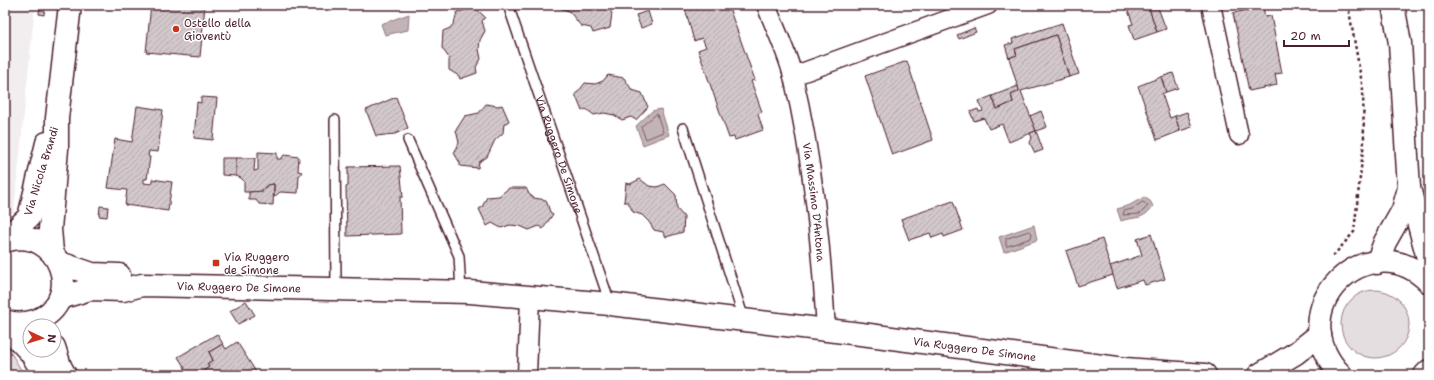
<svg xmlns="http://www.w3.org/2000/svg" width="1434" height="380" font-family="'Shantell Sans',sans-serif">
  <defs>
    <pattern id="forest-crowns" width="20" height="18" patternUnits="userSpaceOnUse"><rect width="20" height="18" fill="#e5dee0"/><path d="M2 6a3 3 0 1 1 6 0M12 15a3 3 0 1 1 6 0" fill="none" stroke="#c6bec0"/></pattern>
    <pattern id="building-hatch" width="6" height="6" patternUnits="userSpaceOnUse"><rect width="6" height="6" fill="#d2c7cb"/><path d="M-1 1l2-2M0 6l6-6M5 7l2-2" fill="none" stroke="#b6aaae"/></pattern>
  </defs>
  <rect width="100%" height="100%" fill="#fff"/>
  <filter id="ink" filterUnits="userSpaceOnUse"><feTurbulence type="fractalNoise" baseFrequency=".025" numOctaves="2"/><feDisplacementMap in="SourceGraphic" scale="8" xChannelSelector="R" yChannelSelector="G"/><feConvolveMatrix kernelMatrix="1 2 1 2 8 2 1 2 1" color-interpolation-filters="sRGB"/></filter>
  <g filter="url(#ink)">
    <path fill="#f2eeef" d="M5,5H35L14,212L5,220Z"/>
    <circle fill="#e5dee0" stroke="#987e86" cx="1375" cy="324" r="34"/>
    <path fill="url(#forest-crowns)" stroke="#987e86" d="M5,345L7,346L24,375H5Z"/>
    <g fill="#c1b3b6" stroke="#91787e">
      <path d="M409,14L408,30L385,35L381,24Z"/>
      <path d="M661,109L669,135L643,145L636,126L652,111Z"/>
      <path d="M1144,197L1150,201L1153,206C1143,221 1136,216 1121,221L1117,209L1130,205Z"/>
      <path d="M1034,225L1037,240L1004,252L999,237Z"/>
    </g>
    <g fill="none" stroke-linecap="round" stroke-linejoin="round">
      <g stroke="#7a5a63" stroke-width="1">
        <path d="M657,114L663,132L646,139L641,127Z"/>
        <path d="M1143,202L1148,206L1140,214L1123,215L1124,211L1132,209Z"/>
        <path d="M1030,231L1032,233L1031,238L1008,246H1006V239Z"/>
      </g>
    </g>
    <g fill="url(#building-hatch)" stroke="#4a1f2b">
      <path d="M40,5H45L44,15L39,14Z"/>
      <path d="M151,5H205L200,57L146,52Z"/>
      <path d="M472,5L485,17L482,21L485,31L480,40L479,49L481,59L476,67L477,73L460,79L459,76L449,70V58L442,48L443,31L450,28L454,23L457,12L469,9Z"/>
      <path d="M559,5H605L612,13L610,28L593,33L591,28L581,26L569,11L560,8Z"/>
      <path d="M684,5H728L755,80L751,81L762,112L758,114L763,130L735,140L734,137L729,138L698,50L706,47L702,38L694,41Z"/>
      <path d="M1126,5H1148L1157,32L1134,40L1129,25L1133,24Z"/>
      <path d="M1148,5H1157L1166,29L1157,32Z"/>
      <path d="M1263,7L1265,17L1271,16L1282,73L1275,74L1277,85L1249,91L1233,13Z"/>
      <path d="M648,11L652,24L641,28L636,15Z"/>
      <path d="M1062,23L1079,74L1069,77L1056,35L1015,49L1017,55L1009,58L1005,45L1013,43L1012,39Z"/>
      <path d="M974,28L976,32L959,39L957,35Z"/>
      <path d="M1056,35L1069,77L1021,91L1036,131L1009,142L1002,124L989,129L984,118L974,121L970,112L978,109L979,112L983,111L979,101L992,96L997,109L1013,102L1011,95L1019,91L1009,58L1017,55L1015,49Z"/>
      <path d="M907,61L933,140L892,155L865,76Z"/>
      <path d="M1173,73L1178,88L1166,92L1161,77Z"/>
      <path d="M608,75L624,78L632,90L642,93L648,107L636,120L631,117L622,120L614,115L604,113L594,115L586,109L582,111L575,94L578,92L585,83L595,84L603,81Z"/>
      <path d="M1161,77L1166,92L1162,94L1170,118L1175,116L1180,131L1157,140L1138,86Z"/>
      <path d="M1018,86L1019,91L1011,95L1013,102L997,109L992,96Z"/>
      <path d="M201,97L217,98L213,140L194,138L197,102L201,103Z"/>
      <path d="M396,97L408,128L395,134L376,136L366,110Z"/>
      <path d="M486,104L498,106L502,105L509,121L504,124L503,133L495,140L487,157L479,162L478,168L460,166V163L454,153L459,143L456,130L465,116L479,113Z"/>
      <path d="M137,106L163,110L158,152L149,151L148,156L150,157L147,179H144V183L152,184V179L172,182L168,211L125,205L127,190L108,188L115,139L132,142Z"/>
      <path d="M1041,111L1047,127L1036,131L1030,116Z"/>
      <path d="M1187,112L1192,127L1180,131L1175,116Z"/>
      <path d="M1036,131L1043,150L1035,153L1030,143L1032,138L1030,133Z"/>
      <path d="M258,152L277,153V159H281L284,155L299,157L298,171L302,172L299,176L298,193L280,192L274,197V184L267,185L260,192H244V181L241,178L236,176V158H255L254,171L258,170Z"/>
      <path d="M222,158H236V176L222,175Z"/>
      <path d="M400,166L403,197H400L401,234L347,236L346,187L348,186V167Z"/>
      <path d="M640,179L649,186L657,187L665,184L676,195L677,209L684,217L683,232L666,237L663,232L654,230L649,222L642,215L633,212L628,202H624L626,183L630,184Z"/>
      <path d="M274,184L273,205L259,204L256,200H249V192L263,191L267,185Z"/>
      <path d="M509,188H526L529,194L534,198L546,200L550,212L553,214L543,229L539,226L529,230L520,226L510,225L501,228L492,223L487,226L479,209L482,207L487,197L499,196Z"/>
      <path d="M953,201L963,230L944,237L943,234L932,238L930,233L909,240L901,219Z"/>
      <path d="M100,206L108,207L107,217L99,216Z"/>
      <path d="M1151,234L1165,279L1145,285L1143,280L1117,288L1110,266L1142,255L1137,239Z"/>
      <path d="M1102,239L1113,275L1078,286L1066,251Z"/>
      <path d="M246,301L255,315L238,324L230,311Z"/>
      <path d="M217,334L223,344L209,352L213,360L207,364L209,367L202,372L204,375H183L185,368L178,357Z"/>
      <path d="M237,342L258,375H204L202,372L209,367L207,364L213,360L209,352L223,344L226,349Z"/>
    </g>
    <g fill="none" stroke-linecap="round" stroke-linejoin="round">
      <defs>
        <g id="lane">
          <path id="s1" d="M508,5L610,303"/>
          <path d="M335,120L336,289"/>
          <path d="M683,128L744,319"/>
          <path d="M408,140L459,256L461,292"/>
        </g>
        <g id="street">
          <path id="s2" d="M766,5C775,28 787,52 793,76C813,160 821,245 826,330"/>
          <path d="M1211,5L1239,135"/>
          <path d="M793,76L988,5"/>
          <path d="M527,375L530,298"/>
        </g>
        <g id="secondary">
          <path d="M1393,5L1400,43L1409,188L1429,262"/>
          <path d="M5,239L29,217L47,143"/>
          <path d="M5,241C60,223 87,302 35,321C25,324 15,325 5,321"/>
          <path d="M52,252L50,229L57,149V118L70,5"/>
          <path d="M60,263L92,274L119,275"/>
          <path d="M1377,263L1385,242L1403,210L1409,188"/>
          <path id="s3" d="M60,298L90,289L123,290L142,285L470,292L610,304L869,335L1125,369L1205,375"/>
          <path d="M5,325L31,353L45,375"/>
          <path d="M54,347L60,366L65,375"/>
          <path d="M1259,375L1296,353L1320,334"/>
          <path d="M1341,375C1277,309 1369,221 1429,282"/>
          <path d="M1425,375L1429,371"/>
        </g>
      </defs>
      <use href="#lane" stroke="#4a1f2b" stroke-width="12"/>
      <use href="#street" stroke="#4a1f2b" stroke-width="21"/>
      <use href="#secondary" stroke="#4a1f2b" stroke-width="25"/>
      <path stroke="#4a1f2b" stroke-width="2.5" stroke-dasharray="3 3" stroke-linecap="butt" d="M1333,256L1354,232L1364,141L1363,89L1348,5"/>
      <use href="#lane" stroke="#fff" stroke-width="9"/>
      <use href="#street" stroke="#fff" stroke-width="18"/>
      <use href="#secondary" stroke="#fff" stroke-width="22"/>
    </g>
  </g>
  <g fill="#c8321e" stroke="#fff" stroke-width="1.5">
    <circle cx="176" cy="29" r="4"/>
    <rect x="212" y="259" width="8" height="8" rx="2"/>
  </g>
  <g text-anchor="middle" stroke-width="3" stroke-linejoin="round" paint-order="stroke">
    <g font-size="11" fill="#4a1f2b" stroke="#fff" text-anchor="start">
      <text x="184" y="27">Ostello della<tspan x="184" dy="13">Gioventù</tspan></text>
      <text x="224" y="261">Via Ruggero<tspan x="224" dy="13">de Simone</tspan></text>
    </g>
    <g font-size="11" fill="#4a1f2b" stroke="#fff">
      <text dy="4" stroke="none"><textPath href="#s1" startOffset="158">Via Ruggero De Simone</textPath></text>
      <text transform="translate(41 171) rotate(-73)" y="4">Via Nicola Brandi</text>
      <text dy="4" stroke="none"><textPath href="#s2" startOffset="204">Via Massimo D'Antona</textPath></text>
      <text dy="4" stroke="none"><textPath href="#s3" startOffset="181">Via Ruggero De Simone</textPath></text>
      <text dy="4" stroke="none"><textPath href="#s3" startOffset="920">Via Ruggero De Simone</textPath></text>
    </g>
  </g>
  <rect width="1434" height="380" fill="none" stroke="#fff" stroke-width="20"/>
  <rect x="10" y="10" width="1414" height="360" fill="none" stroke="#4a1f2b" stroke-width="1.5" filter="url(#ink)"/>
  <g transform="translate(42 338) rotate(94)"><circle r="19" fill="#ffffff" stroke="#b7a5aa"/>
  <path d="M0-3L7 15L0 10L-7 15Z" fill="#c8321e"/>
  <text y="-6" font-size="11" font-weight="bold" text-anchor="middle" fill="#4a1f2b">N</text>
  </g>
  <path d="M1284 40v6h65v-6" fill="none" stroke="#4a1f2b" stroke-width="2"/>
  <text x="1290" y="40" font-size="12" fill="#4a1f2b" stroke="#ffffff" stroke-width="3" paint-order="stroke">20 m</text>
</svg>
